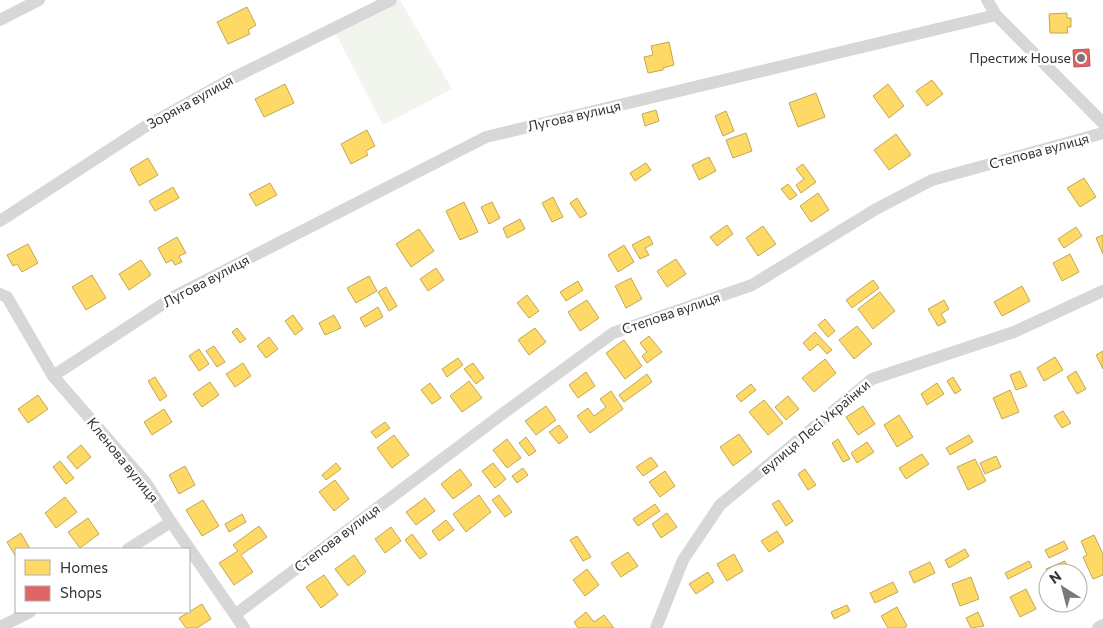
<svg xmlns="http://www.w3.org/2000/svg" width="1103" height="628" font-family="Commissioner,sans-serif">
  <rect width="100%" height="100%" fill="#fff"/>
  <path fill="#f1f5ed" d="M400,0L452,89L383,125L335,32Z"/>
  <g fill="#ffd966" stroke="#c2a757">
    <path d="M247,7L256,25L248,30L250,34L228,44L217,22Z"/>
    <path d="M1067,13V18H1071V27H1067L1068,33H1050L1049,14Z"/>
    <path d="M669,42L674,65L663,68V70L648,73L644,57L653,55L651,46Z"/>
    <path d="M932,80L943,94L927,106L916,91Z"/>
    <path d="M285,84L294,103L264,117L255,99Z"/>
    <path d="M888,84L904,106L889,118L873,96Z"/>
    <path d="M816,93L825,117L798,127L789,103Z"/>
    <path d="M656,110L659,121L645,126L642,114Z"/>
    <path d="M726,111L734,131L723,136L715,116Z"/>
    <path d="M367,130L375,146L366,151L368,155L351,164L341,144Z"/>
    <path d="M746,133L752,151L733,158L726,140Z"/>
    <path d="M896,134L911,155L889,170L874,150Z"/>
    <path d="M709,157L716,171L699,180L692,165Z"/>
    <path d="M148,158L158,175L139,186L130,169Z"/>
    <path d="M646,163L651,170L635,181L630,173Z"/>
    <path d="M803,164L816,182L801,193L796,185L804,179L796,169Z"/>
    <path d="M1084,178L1096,197L1080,207L1067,188Z"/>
    <path d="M270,183L277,195L256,206L249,194Z"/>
    <path d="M788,184L797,195L790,200L781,189Z"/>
    <path d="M173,187L179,198L155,211L149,201Z"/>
    <path d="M818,193L829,210L811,222L800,206Z"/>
    <path d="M553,197L563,217L552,222L542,203Z"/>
    <path d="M577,198L587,214L580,218L570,203Z"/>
    <path d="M464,202L478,232L460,240L446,211Z"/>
    <path d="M492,202L500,218L489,224L481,207Z"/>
    <path d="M520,219L525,229L507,238L503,228Z"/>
    <path d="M727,225L733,234L717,246L710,237Z"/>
    <path d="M763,226L776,244L758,256L746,238Z"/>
    <path d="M1076,227L1082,236L1064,248L1058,239Z"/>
    <path d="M419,229L434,251L411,267L396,244Z"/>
    <path d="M1103,235V254L1096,238Z"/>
    <path d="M649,236L653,244L645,248L649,255L640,259L632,245Z"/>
    <path d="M177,237L186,253L179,256L182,262L175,265L172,260L166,263L158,248Z"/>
    <path d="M28,244L38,263L22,272L17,264L13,266L7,255Z"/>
    <path d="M624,245L634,262L618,272L608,255Z"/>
    <path d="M1070,254L1079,272L1062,281L1053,263Z"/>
    <path d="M676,259L686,274L667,287L657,271Z"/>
    <path d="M141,260L151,275L129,290L119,274Z"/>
    <path d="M436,268L444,280L428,291L420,279Z"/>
    <path d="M92,275L106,298L86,310L72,287Z"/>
    <path d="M369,276L377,291L356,303L347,288Z"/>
    <path d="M631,278L642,299L626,308L615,286Z"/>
    <path d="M873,280L879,288L852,308L846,300Z"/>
    <path d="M578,281L583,290L566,301L560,292Z"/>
    <path d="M1022,286L1030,301L1002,316L994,302Z"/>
    <path d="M386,287L397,306L389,311L378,292Z"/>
    <path d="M880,292L895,311L873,329L858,309Z"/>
    <path d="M527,295L539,311L529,318L517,303Z"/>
    <path d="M587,300L599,318L580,331L568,312Z"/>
    <path d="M944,300L949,309L941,314L946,322L938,326L928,309Z"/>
    <path d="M378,307L383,317L365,327L360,318Z"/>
    <path d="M293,315L303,329L295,335L285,321Z"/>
    <path d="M334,315L341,328L325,335L319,323Z"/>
    <path d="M825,319L835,331L828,337L818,325Z"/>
    <path d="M857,326L872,344L854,359L839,340Z"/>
    <path d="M237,328L246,339L240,343L232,332Z"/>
    <path d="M535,328L546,342L529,355L518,340Z"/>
    <path d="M815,332L832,350L827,354L818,344L810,351L803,343Z"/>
    <path d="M649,336L662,352L647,363L642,356L647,352L640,343Z"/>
    <path d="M269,337L278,349L266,358L257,346Z"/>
    <path d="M624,340L642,366L625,379L606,353Z"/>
    <path d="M214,346L225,362L217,367L206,351Z"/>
    <path d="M199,349L209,364L199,371L189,356Z"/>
    <path d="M1103,351V369L1096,355Z"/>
    <path d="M1055,357L1063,370L1044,381L1037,368Z"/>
    <path d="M458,358L463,365L447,377L442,369Z"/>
    <path d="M825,359L836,373L814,392L802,378Z"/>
    <path d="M243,363L251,376L235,387L226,374Z"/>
    <path d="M473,363L484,378L476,384L464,369Z"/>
    <path d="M1020,371L1027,386L1016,390L1010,375Z"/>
    <path d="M1076,371L1086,389L1077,394L1067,377Z"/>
    <path d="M586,372L595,386L578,398L569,385Z"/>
    <path d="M647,374L652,382L624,402L619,395Z"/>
    <path d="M155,377L167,396L160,401L148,381Z"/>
    <path d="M953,377L961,390L955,394L947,381Z"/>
    <path d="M469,381L482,398L462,412L450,396Z"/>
    <path d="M210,382L219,395L202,407L193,394Z"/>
    <path d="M430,383L441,398L432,404L421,390Z"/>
    <path d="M937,383L944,394L927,405L921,394Z"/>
    <path d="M751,384L756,390L741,402L736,396Z"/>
    <path d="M1010,390L1019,412L1002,419L993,398Z"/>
    <path d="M611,391L623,409L590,433L577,416L588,408L594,416L606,407L600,399Z"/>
    <path d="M38,395L48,409L28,423L18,409Z"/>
    <path d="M788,396L799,409L786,420L775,407Z"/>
    <path d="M764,400L783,423L768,435L749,412Z"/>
    <path d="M546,406L556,420L536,435L525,421Z"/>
    <path d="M863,406L875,424L858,435L846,417Z"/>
    <path d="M164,409L172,422L152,435L144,422Z"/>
    <path d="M1063,411L1071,423L1062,428L1054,416Z"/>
    <path d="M899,415L913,437L897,447L884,425Z"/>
    <path d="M385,422L390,428L376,438L371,432Z"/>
    <path d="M559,425L568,437L559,444L549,432Z"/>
    <path d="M739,434L752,452L733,466L720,447Z"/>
    <path d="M394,435L409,455L392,468L377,448Z"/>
    <path d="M969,435L973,442L950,455L946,448Z"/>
    <path d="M526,437L536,451L529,456L519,443Z"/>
    <path d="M507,439L521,458L507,468L493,450Z"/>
    <path d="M838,439L850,459L843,462L832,443Z"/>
    <path d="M867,442L874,452L857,463L851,453Z"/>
    <path d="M81,445L91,457L77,469L67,457Z"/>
    <path d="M922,454L929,464L906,479L899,468Z"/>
    <path d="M996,456L1001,467L985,474L980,463Z"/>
    <path d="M651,457L658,466L643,476L636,467Z"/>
    <path d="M975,459L986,481L968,490L957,467Z"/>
    <path d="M60,461L74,478L66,484L53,467Z"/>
    <path d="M336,463L341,469L326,480L322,475Z"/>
    <path d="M493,463L506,479L495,488L482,471Z"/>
    <path d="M185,466L195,485L179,494L169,475Z"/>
    <path d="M523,468L528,475L517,483L512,476Z"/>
    <path d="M460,469L472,485L453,499L441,484Z"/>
    <path d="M805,469L816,485L808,490L798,474Z"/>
    <path d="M665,471L675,486L660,497L649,482Z"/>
    <path d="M335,480L349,499L334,511L319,492Z"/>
    <path d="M479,495L491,512L466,532L453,514Z"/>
    <path d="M499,495L512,512L505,517L492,500Z"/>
    <path d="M65,497L77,512L56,528L45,513Z"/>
    <path d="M425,498L435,511L416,525L406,512Z"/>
    <path d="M203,500L219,526L202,536L186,510Z"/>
    <path d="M779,500L793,521L786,526L772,504Z"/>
    <path d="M655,504L660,511L638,526L633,519Z"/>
    <path d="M667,513L677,527L661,538L652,524Z"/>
    <path d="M242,514L246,522L229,532L225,524Z"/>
    <path d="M88,518L99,534L80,548L68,532Z"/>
    <path d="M446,520L454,530L439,541L432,531Z"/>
    <path d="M259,526L267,537L241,555L253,572L234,585L219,563L238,551L233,545Z"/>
    <path d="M391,527L401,541L385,553L375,539Z"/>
    <path d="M777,531L784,542L769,552L761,541Z"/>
    <path d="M21,533L30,549H16V557L7,542Z"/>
    <path d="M412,534L427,554L420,559L405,540Z"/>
    <path d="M1094,535L1103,554V575L1093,579L1083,557L1087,555L1081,541Z"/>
    <path d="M577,536L591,557L583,561L570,540Z"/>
    <path d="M1064,541L1068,549L1049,558L1045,550Z"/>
    <path d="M965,549L969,556L949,568L945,560Z"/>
    <path d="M628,552L638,566L621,577L611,563Z"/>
    <path d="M734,554L743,571L727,581L717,564Z"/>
    <path d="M354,555L366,572L348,586L335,569Z"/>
    <path d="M1029,561L1032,567L1008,579L1005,573Z"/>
    <path d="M1065,561L1070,573H1048L1046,569Z"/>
    <path d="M930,562L935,573L914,583L909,572Z"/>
    <path d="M587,569L599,585L585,596L573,580Z"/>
    <path d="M708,572L714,582L696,594L689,584Z"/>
    <path d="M324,575L338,595L321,608L306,587Z"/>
    <path d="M971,577L979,599L960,606L952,584Z"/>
    <path d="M893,582L898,592L875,603L870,593Z"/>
    <path d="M1026,589L1036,609L1020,617L1010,597Z"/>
    <path d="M202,604L211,619L197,628H186L179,618Z"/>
    <path d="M847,605L850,611L834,619L831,612Z"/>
    <path d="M897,607L907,626L904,628H888L881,616Z"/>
    <path d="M586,612L594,622L604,615L614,628H578L574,622Z"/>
    <path d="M978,612L984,626L971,628L966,618Z"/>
  </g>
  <path fill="#e06666" stroke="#ac5757" d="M1089,49L1090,66L1074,67L1073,50Z"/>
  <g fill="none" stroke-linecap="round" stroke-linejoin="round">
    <g stroke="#d7d7d7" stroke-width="12">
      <path d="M987,0L996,15L1103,123"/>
      <path d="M0,20L39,0"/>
      <path d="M0,221L143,128L233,78L391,0"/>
      <path d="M0,294L7,297L53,376L146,483L171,522L244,628"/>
      <path d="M53,376L175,296L486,137L996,15"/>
      <path d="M128,549L171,522"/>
      <path d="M236,614L501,415L613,333L752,285L876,209L932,180L1103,133"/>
      <path d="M0,627L30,612"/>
      <path d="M656,628L683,560L720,505L872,379L1014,332L1103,291"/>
      <path d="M1098,628L1103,625"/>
    </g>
  </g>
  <circle fill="#7a7a7a" stroke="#fff" stroke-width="2" cx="1081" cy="58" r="5"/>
  <g text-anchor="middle" stroke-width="5" stroke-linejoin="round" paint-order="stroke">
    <g font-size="14" fill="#333" stroke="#fff" text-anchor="end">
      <text x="1071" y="63">Престиж House</text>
    </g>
    <g font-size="14" fill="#333" stroke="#fff">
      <text transform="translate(190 102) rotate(-29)" y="5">Зоряна вулиця</text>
      <text transform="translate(574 116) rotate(-13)" y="5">Лугова вулиця</text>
      <text transform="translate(1039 151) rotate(-15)" y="5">Степова вулиця</text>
      <text transform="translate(206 281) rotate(-28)" y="5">Лугова вулиця</text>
      <text transform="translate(671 313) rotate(-19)" y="5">Степова вулиця</text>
      <text transform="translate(815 427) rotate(-40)" y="5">вулиця Лесі Українки</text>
      <text transform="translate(123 460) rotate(51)" y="5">Кленова вулиця</text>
      <text transform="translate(337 538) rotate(-37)" y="5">Степова вулиця</text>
    </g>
  </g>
  <rect x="15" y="548" width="175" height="65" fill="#ffffff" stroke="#adadad"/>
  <rect x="25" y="560" width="25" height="15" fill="#ffd966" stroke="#adadad"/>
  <text x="60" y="573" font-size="15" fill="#333333">Homes</text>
  <rect x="25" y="586" width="25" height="15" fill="#e06666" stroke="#adadad"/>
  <text x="60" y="598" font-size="15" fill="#333333">Shops</text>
  <g transform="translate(1063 588) rotate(324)"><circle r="24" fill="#ffffff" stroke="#adadad"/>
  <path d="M0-4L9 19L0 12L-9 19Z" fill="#7a7a7a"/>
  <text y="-8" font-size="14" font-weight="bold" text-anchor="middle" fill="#333333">N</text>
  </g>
</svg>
